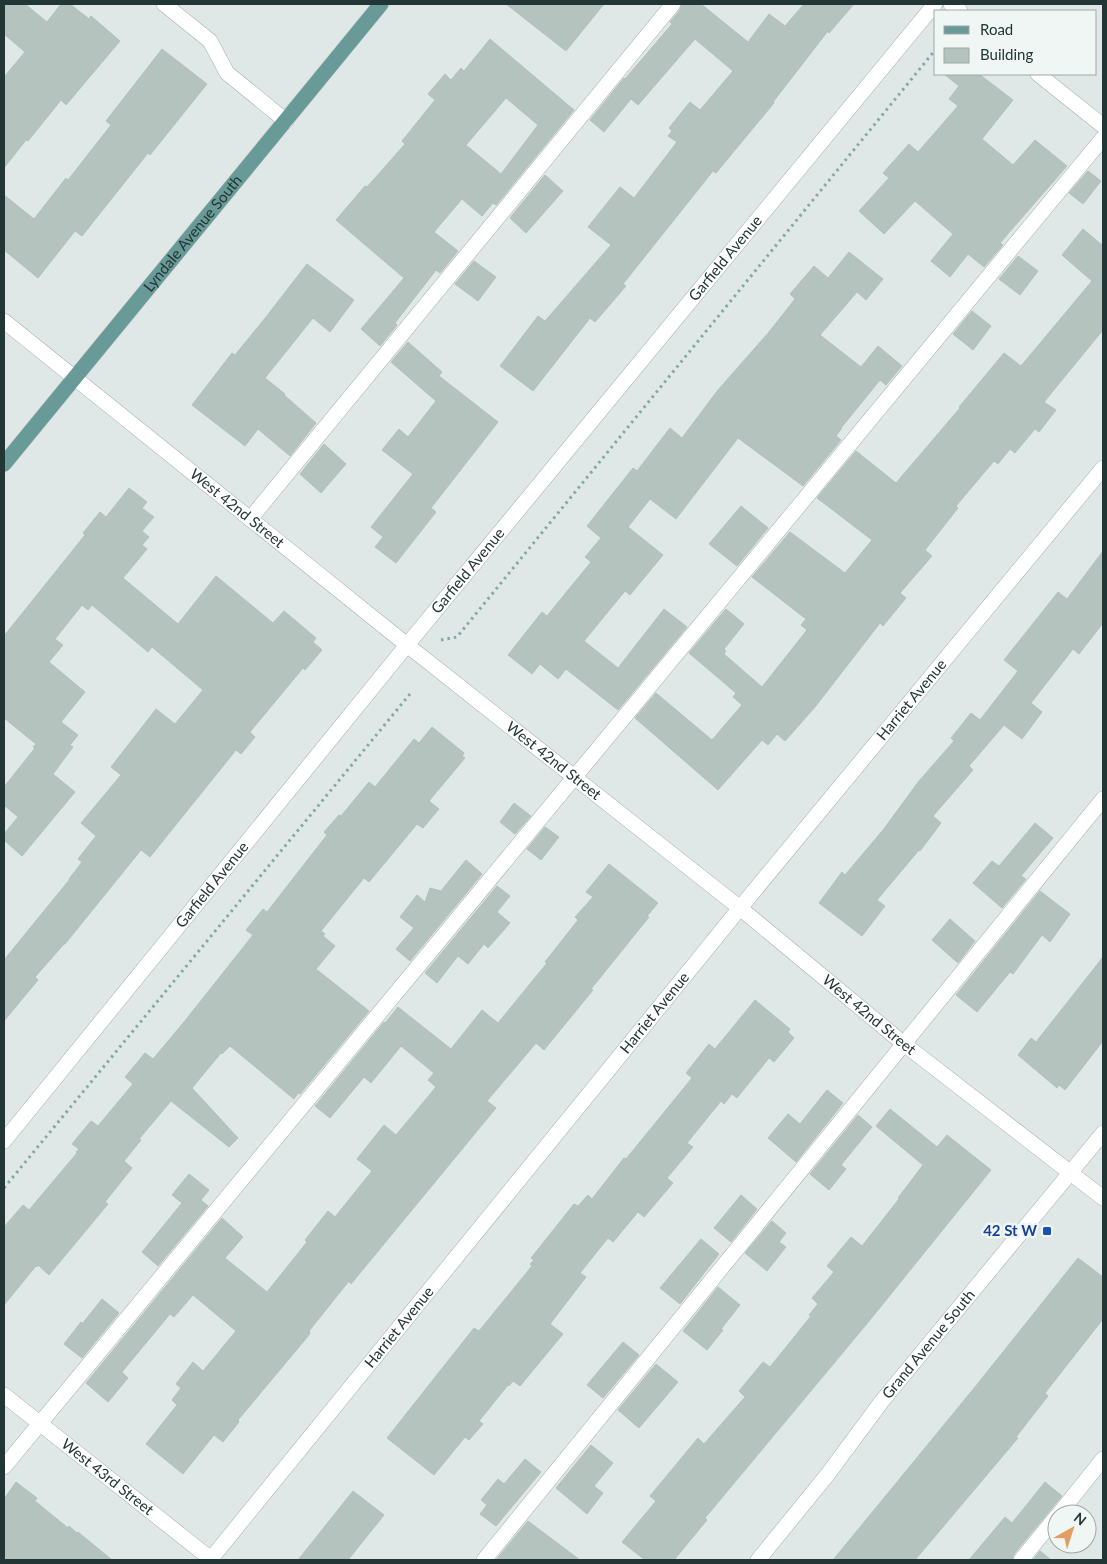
<svg xmlns="http://www.w3.org/2000/svg" width="1107" height="1564" font-family="Lato,sans-serif">
  <rect width="100%" height="100%" fill="#dfe8e6"/>
  <g fill="#b5c3bf" stroke="#b2c1be" fill-rule="evenodd">
    <path d="M4,4H25L47,22L61,4H70L89,19L91,16L120,41L66,105L61,100L28,141L26,140L4,168V77L25,52L4,34Z"/>
    <path d="M506,4H604L566,51Z"/>
    <path d="M682,4H701L748,42L769,14L785,26L804,4H854L829,33L828,31L773,102L774,103L716,173L713,171L623,284L626,286L595,322L590,318L533,391L500,366L538,316L545,321L611,245L588,227L620,187L634,198L677,142L668,136L672,131L669,128L690,102L700,110L733,71L695,39L638,105L631,99L604,132L590,120L624,78L625,79L672,24L670,22L680,10Z"/>
    <path d="M490,39L574,110L496,205L493,203L482,216L462,199L434,232L458,251L440,273L436,270L395,323L397,325L380,346L361,329L404,278L336,220L365,186L367,187L405,144L402,141L435,100L428,94L445,74L451,80L461,68L464,71ZM506,98L538,125L501,174L466,145Z"/>
    <path d="M162,49L207,84L150,155L148,153L82,236L75,231L38,278L4,250V195L34,219L66,178L68,180L111,125L106,121Z"/>
    <path d="M944,74H979L1013,100L982,139L1013,165L1035,140L1067,166L1000,243L1003,245L984,267L968,254L950,277L931,261L953,234L915,201L884,234L859,211L889,178L883,173L909,144L918,152L958,106L949,99L959,86Z"/>
    <path d="M1088,171L1101,181L1083,204L1069,193Z"/>
    <path d="M545,175L563,191L526,233L510,218Z"/>
    <path d="M1083,229L1103,246V330L1044,402L1056,410L1039,432L1035,429L1015,453L1010,449L998,464L994,461L956,506L958,508L925,550L932,556L900,593L906,598L883,626L880,623L815,707L785,741L777,734L768,745L762,740L718,790L635,718L656,693L712,740L742,705L733,697L736,693L689,653L726,609L744,624L724,649L726,651L724,654L762,687L807,630L801,625L806,619L752,577L790,532L845,573L872,540L817,498L856,451L896,483L960,408L959,407L1004,353L1021,366L1092,281L1062,255Z"/>
    <path d="M849,252L883,279L866,300L857,292L820,335L861,367L878,346L902,366L886,385L880,380L841,428H842L836,436L841,440L803,486L738,438L676,519L650,499L628,527L663,555L630,595L625,591L584,641L618,668L664,609L687,627L618,710L566,669L558,679L540,664L532,674L508,655L542,612L547,616L591,562L585,557L601,538L587,526L633,468L637,471L670,428L682,438L718,390L769,332L795,299L790,294L814,266L828,278Z"/>
    <path d="M1018,256L1038,271L1020,295L999,279Z"/>
    <path d="M474,261L496,277L478,301L455,284Z"/>
    <path d="M307,264L354,300L330,332L313,318L265,378L285,394L284,395L316,423L290,456L258,429L245,446L192,405L232,353L235,355L266,317Z"/>
    <path d="M972,311L991,326L973,350L953,334Z"/>
    <path d="M408,342L442,372L439,376L498,422L431,508L436,512L396,563L375,547L383,537L371,527L413,474L382,450L399,429L408,437L436,401L391,362Z"/>
    <path d="M324,444L346,464L321,493L300,474Z"/>
    <path d="M129,488L147,502L142,508L154,517L142,531L149,537L142,545L147,549L123,578L178,624L216,576L273,623L284,611L316,638L313,642L322,650L305,670L303,668L250,732L255,737L241,754L236,750L150,857L141,850L65,944H64L35,977L38,980L4,1021V960L70,879H69L82,862L78,859L96,836L81,823L121,775L111,767L156,709L175,724L203,690L152,647L148,652L92,605L88,610L82,605L55,639L63,645L49,662L85,692L61,722L78,735L70,745L73,747L53,774L75,792L22,856L4,840V834L18,817L4,805V787L35,748L33,747L36,744L4,718V636L85,535L83,533L100,512L106,517Z"/>
    <path d="M741,506L768,528L737,566L709,544Z"/>
    <path d="M1103,551V623L1079,654L1073,649L1031,703L1042,712L1022,739L1004,725L969,766L973,770L933,816L941,823L920,851L919,850L877,900L885,906L862,936L819,903L842,872L845,875L883,830L919,781L954,741L951,738L971,713L980,720L1018,671L1004,660L1058,592L1067,599Z"/>
    <path d="M432,727L464,753L462,756L465,758L429,801L439,809L423,828L417,824L369,882L364,878L321,931L325,934L323,936L335,946L316,969L369,1011L300,1094L298,1093L294,1099L230,1046L222,1054L221,1053L192,1088L238,1138L229,1147L171,1101L139,1139L141,1140L124,1161L132,1168L105,1202L108,1204L49,1275L38,1265L37,1267L36,1266L4,1305V1227L23,1205L29,1210L77,1153L76,1152L79,1149L72,1144L91,1121L98,1126L133,1084L125,1077L145,1053L153,1059L184,1022L253,935L246,930L263,909L267,912L327,835L324,832L339,815L341,816L369,782L375,787L414,739L419,743Z"/>
    <path d="M514,803L531,816L515,834L500,822Z"/>
    <path d="M1035,823L1053,838L1021,876L1026,879L1002,908L973,883L992,861L999,866Z"/>
    <path d="M545,827L559,837L541,860L527,849Z"/>
    <path d="M466,860L482,874L410,961L396,949L414,928L400,917L417,895L425,902L430,888L441,891Z"/>
    <path d="M609,864L658,903L647,916L649,917L591,989L593,990L544,1050L536,1043L487,1101L496,1108L351,1284L349,1281L309,1331L310,1332L309,1335L238,1420L239,1422L223,1442L214,1435L183,1474L146,1444L177,1405L172,1400L181,1388L176,1384L193,1362L203,1371L236,1331L193,1295L174,1317L170,1314L122,1372L128,1378L108,1402L86,1383L222,1218L243,1237L225,1258L267,1292L307,1242L305,1240L328,1211L335,1217L372,1171L357,1159L384,1125L396,1135L436,1087L428,1080L434,1073L401,1046L371,1083L364,1077L330,1118L315,1106L384,1022L385,1023L398,1007L451,1049L482,1010L498,1023L547,963L545,962L578,920L575,917L593,897L586,892Z"/>
    <path d="M497,886L510,896L497,912L510,923L488,948L484,944L468,964L458,956L437,983L425,973Z"/>
    <path d="M1040,891L1070,914L1050,942L1042,935L1013,974L1010,972L977,1012L956,995Z"/>
    <path d="M950,919L975,941L958,963L932,940Z"/>
    <path d="M1103,957V1041L1065,1090L1059,1085L1057,1088L1018,1055L1031,1038L1036,1042Z"/>
    <path d="M755,1000L790,1029L788,1032L794,1038L774,1062L769,1058L737,1098L732,1094L724,1104L721,1101L687,1143L693,1147L667,1178L673,1183L644,1217L638,1212L613,1242L608,1238L580,1273L586,1277L550,1324L563,1334L520,1386L513,1381L509,1386L508,1385L479,1421L483,1424L469,1440L465,1437L434,1475L387,1438L474,1328L479,1331L532,1266L530,1264L534,1260L531,1258L574,1204L578,1206L588,1195L592,1199L624,1158L626,1159L692,1078L686,1073L709,1044L715,1049Z"/>
    <path d="M827,1090L843,1103L796,1162L768,1138L788,1114L800,1124Z"/>
    <path d="M890,1109L937,1147L947,1135L991,1170L870,1320L705,1518L707,1520L674,1560H645L622,1542L656,1501L650,1496L698,1438L704,1444L745,1397L739,1391L763,1362L770,1367L811,1316L809,1315L818,1304L812,1298L834,1272L827,1266L851,1237L862,1246L899,1199L898,1198L923,1165L876,1126Z"/>
    <path d="M858,1115L872,1127L841,1165L846,1169L829,1190L810,1174Z"/>
    <path d="M189,1174L209,1190L201,1200L208,1206L158,1266L142,1252L182,1203L172,1195Z"/>
    <path d="M741,1195L757,1209L731,1242L714,1228Z"/>
    <path d="M772,1221L786,1233L779,1242L786,1247L767,1271L745,1253Z"/>
    <path d="M701,1239L719,1254L680,1304L660,1288Z"/>
    <path d="M1078,1258L1103,1277V1319L1045,1393L1048,1396L1016,1437L1018,1438L915,1560H833L975,1387Z"/>
    <path d="M718,1287L740,1305L721,1329L723,1330L707,1350L683,1331Z"/>
    <path d="M102,1299L119,1313L82,1358L64,1344L81,1322L82,1324Z"/>
    <path d="M623,1342L639,1355L603,1398L587,1385Z"/>
    <path d="M656,1364L678,1382L639,1428L618,1410Z"/>
    <path d="M591,1445L613,1463L594,1486L603,1493L587,1514L556,1488Z"/>
    <path d="M525,1459L541,1472L496,1526L480,1514L487,1505L481,1500L498,1479L504,1484Z"/>
    <path d="M16,1482L37,1498L35,1501L68,1528L69,1526L77,1533L78,1532L112,1560H4V1499Z"/>
    <path d="M1045,1482L1062,1496L1014,1554L1012,1560H969L1005,1517L1012,1523Z"/>
    <path d="M353,1491L384,1515L348,1560H298Z"/>
    <path d="M528,1521L580,1560H496Z"/>
    <path d="M1040,1551L1051,1560H1033Z"/>
  </g>
  <g fill="none" stroke-linecap="round" stroke-linejoin="round">
    <defs>
      <g id="minor">
        <path d="M164,4L210,41L227,73L286,121"/>
        <path d="M951,4L960,11"/>
        <path d="M1038,74L1103,126"/>
        <path id="s1" d="M4,321L407,645L740,908L904,1044L1103,1198"/>
        <path d="M250,519L673,4"/>
        <path id="s2" d="M4,1141L407,645L935,4"/>
        <path id="s3" d="M4,1395L212,1560"/>
        <path d="M4,1467L1103,138"/>
        <path d="M1059,1514L1103,1459"/>
        <path id="s4" d="M210,1560L740,908L1103,468"/>
        <path d="M484,1560L1103,799"/>
        <path id="s5" d="M758,1560L828,1474L882,1401L1103,1133"/>
        <path d="M1021,1560L1057,1516"/>
      </g>
      <g id="major">
        <path id="s6" d="M4,464L381,4"/>
      </g>
    </defs>
    <use href="#minor" stroke="#a3afad" stroke-width="16"/>
    <use href="#major" stroke="#bdc3c2" stroke-width="16"/>
    <g stroke="#82a9a5" stroke-width="3" stroke-dasharray="2.5 4" stroke-linecap="butt">
      <path d="M441,640L457,637L936,49"/>
      <path d="M4,1188L410,694"/>
    </g>
    <use href="#minor" stroke="#fff" stroke-width="15"/>
    <use href="#major" stroke="#689a97" stroke-width="15"/>
  </g>
  <rect fill="#1a4fb4" stroke="#eff6f3" stroke-width="2" x="1042" y="1226" width="10" height="10" rx="2.5"/>
  <g text-anchor="middle" stroke-width="5" stroke-linejoin="round" paint-order="stroke">
    <g font-size="15" fill="#223635" stroke="#eff6f3">
      <text dy="5" stroke="none"><textPath href="#s6" startOffset="298">Lyndale Avenue South</textPath></text>
      <text dy="5" stroke="none"><textPath href="#s2" startOffset="1140">Garfield Avenue</textPath></text>
      <text dy="5" stroke="none"><textPath href="#s1" startOffset="299">West 42nd Street</textPath></text>
      <text dy="5" stroke="none"><textPath href="#s2" startOffset="735">Garfield Avenue</textPath></text>
      <text dy="5" stroke="none"><textPath href="#s4" startOffset="1110">Harriet Avenue</textPath></text>
      <text dy="5" stroke="none"><textPath href="#s1" startOffset="704">West 42nd Street</textPath></text>
      <text dy="5" stroke="none"><textPath href="#s2" startOffset="330">Garfield Avenue</textPath></text>
      <text dy="5" stroke="none"><textPath href="#s4" startOffset="705">Harriet Avenue</textPath></text>
      <text dy="5" stroke="none"><textPath href="#s1" startOffset="1109">West 42nd Street</textPath></text>
      <text dy="5" stroke="none"><textPath href="#s4" startOffset="300">Harriet Avenue</textPath></text>
      <text dy="5" stroke="none"><textPath href="#s5" startOffset="275">Grand Avenue South</textPath></text>
      <text dy="5" stroke="none"><textPath href="#s3" startOffset="132">West 43rd Street</textPath></text>
    </g>
    <g font-size="15" font-weight="bold" fill="#164399" stroke="#eff6f3" text-anchor="end">
      <text x="1037" y="1236">42 St W</text>
    </g>
  </g>
  <rect width="1107" height="1564" fill="none" stroke="#223635" stroke-width="10"/>
  <rect x="934" y="10" width="162" height="65" fill="#eff6f3" stroke="#9da9a7"/>
  <rect x="944" y="26" width="25" height="8" fill="#689a97" stroke="#9da9a7"/>
  <text x="980" y="35" font-size="15" fill="#223635">Road</text>
  <rect x="944" y="48" width="25" height="15" fill="#b5c3bf" stroke="#9da9a7"/>
  <text x="980" y="60" font-size="15" fill="#223635">Building</text>
  <g transform="translate(1072 1529) rotate(39)"><circle r="24" fill="#eff6f3" stroke="#9da9a7"/>
  <path d="M0-4L9 19L0 12L-9 19Z" fill="#e39c62"/>
  <text y="-8" font-size="14" font-weight="bold" text-anchor="middle" fill="#223635">N</text>
  </g>
</svg>
